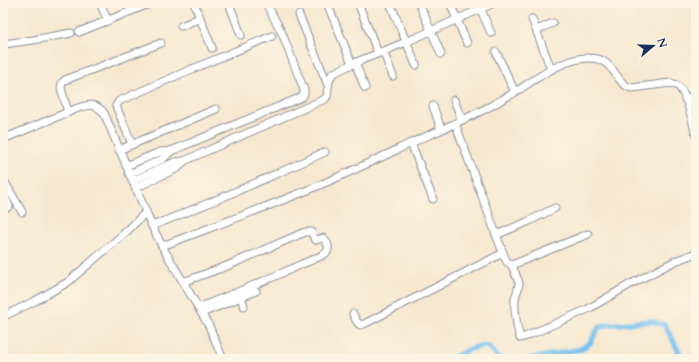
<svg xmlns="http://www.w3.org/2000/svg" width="699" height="362" font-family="Cardo,serif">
  <rect width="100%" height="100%" fill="#fcf5e5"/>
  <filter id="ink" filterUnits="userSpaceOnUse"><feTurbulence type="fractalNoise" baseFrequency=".025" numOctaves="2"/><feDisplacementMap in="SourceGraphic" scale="8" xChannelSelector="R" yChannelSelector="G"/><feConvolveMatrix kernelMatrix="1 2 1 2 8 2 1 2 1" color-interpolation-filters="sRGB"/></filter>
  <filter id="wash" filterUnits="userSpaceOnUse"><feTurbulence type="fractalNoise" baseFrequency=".012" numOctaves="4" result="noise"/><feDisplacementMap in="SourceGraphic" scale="16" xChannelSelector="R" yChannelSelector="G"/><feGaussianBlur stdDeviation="0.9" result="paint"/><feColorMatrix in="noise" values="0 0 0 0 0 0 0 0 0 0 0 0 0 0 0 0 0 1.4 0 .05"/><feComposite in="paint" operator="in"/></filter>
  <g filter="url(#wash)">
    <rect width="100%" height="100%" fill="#f6e8cf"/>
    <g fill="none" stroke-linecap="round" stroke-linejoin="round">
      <g stroke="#76c1ef" stroke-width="5.5">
        <path d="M451,359C464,352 473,345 488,346L496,355L501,359"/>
        <path d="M529,359L581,349L590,343L599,327L606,325L651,321L665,325L678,350L684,359"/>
      </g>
    </g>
  </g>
  <g filter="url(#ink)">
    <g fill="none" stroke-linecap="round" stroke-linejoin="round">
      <defs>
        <g id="minor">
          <path d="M100,3L108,21"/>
          <path d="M194,3L212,48"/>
          <path d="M229,3L241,35"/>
          <path d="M327,3L352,64"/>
          <path d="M358,3L378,53"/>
          <path d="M390,3L416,65"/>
          <path d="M419,3L441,54"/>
          <path d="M450,3L467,43"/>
          <path d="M478,3L491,33"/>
          <path d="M299,15L328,85"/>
          <path d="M532,19L551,69"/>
          <path d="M181,26L200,18"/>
          <path d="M537,30L553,23"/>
          <path d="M79,32L151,3"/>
          <path d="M3,44L33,40L71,33"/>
          <path d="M383,51L393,76"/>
          <path d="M496,52L515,92"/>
          <path d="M355,62L365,88"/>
          <path d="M685,99L696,94"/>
          <path d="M454,100L462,120"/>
          <path d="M433,106L441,129"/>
          <path d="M68,112L61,88L62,83L65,80L99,67L161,43"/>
          <path d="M455,123L503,253L507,262L512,265L519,283C519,289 516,293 515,299C514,308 517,329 520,338L527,336L588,309L629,285L675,261L696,253"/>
          <path d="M3,139L78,108C89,104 96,103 104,113L152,226L162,246L209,326L223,359"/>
          <path d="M411,143L433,199"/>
          <path d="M132,144L116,106L119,101L185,72L272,36"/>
          <path d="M119,150L216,109"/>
          <path d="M171,151L302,97L304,94V90L282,33L266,3"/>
          <path d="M184,161L325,99L327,96L329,81L332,74L352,64L406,42L494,3"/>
          <path d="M126,166L160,152L171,151L163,159L129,174"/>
          <path d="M3,179L22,212"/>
          <path d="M132,181L175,162L184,161L178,168L135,188"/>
          <path d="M3,193L9,206L3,210"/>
          <path d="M152,226C210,203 268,178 325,152"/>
          <path d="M496,235L527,222L555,208"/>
          <path d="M162,246C209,228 256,211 303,192C340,177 375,160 411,143C440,130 470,118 498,102C504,98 511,95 517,91C537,78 565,57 590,58C615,58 615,85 632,88L670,83C673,84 676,84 679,87C688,97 693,123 696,136"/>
          <path d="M512,265L588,234"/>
          <path d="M183,282L227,266L305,232H312L314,238L316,240L323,238C327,241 330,247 327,252C323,256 307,262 302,264C268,280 233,294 198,308"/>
          <path d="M241,297L244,306"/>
          <path d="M202,313L256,291"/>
          <path d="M353,314L357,322L360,325L364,324L503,253"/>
          <path d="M6,315L35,301L68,282L127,231L146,212"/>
        </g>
      </defs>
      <use href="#minor" stroke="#888c96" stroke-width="9"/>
      <use href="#minor" stroke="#fff" stroke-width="7"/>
    </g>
  </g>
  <rect width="699" height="362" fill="none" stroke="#fcf5e5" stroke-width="16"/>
  <g transform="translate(653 46) rotate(71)" stroke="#fcf5e5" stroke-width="3" paint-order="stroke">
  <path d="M0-3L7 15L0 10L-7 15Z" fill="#1b2f5e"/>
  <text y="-6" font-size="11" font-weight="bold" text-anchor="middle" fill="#1b2f5e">N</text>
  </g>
</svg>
